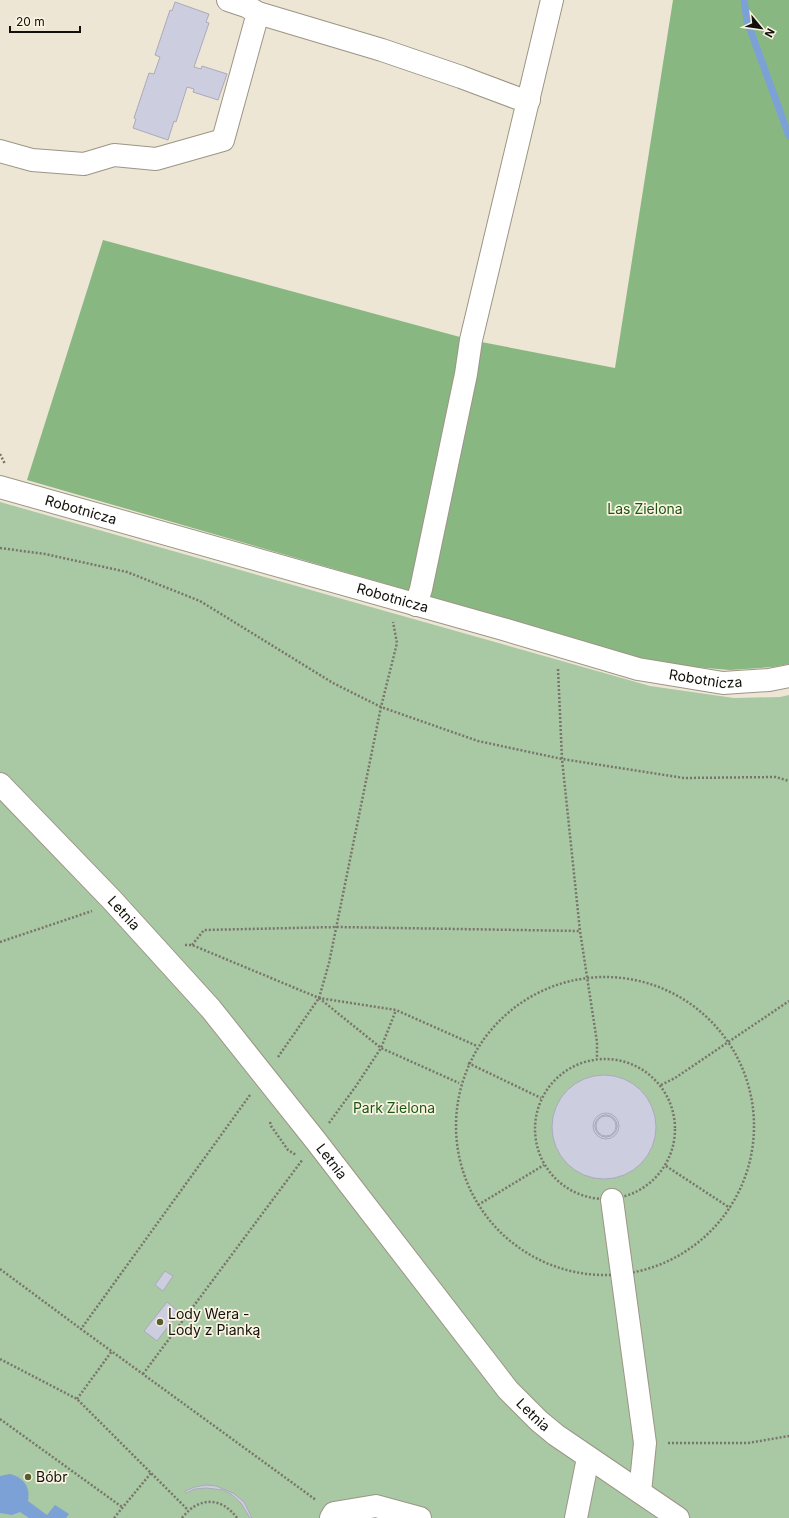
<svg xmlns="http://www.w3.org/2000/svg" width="789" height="1518" font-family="Inter,sans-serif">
  <rect width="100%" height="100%" fill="#ede6d5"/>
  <path fill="#a9c8a4" d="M0,502L650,686L734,698L780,697L789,695V1518H0Z"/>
  <path fill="#89b782" d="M673,0H789V664L773,667L730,670L657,664L556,633L27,480L103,240L471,340L615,368Z"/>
  <path fill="#7ca1d6" d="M10,1474C23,1477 31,1487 28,1501L47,1515L55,1505L69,1514L66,1518H29L20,1512L12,1515L0,1513V1476Z"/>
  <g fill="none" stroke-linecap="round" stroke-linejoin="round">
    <path stroke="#7ca1d6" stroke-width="7" d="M744,0L747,21L789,136"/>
  </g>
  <g fill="#cccdde" stroke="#aab">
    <path d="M175,2L209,14L206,22L209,23L194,67L201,69L202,66L227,74L218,100L193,92L194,89L187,87L176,122L174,121L168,140L133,128L136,119L134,118L149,73L154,74L160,57L155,55L170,10L172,11Z"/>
    <circle cx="604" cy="1127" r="52"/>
    <circle cx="606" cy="1126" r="13"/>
    <circle cx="606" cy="1126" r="11"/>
    <circle cx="606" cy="1126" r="11"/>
    <circle cx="606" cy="1126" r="10"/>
    <path d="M165,1271L173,1276L163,1291L155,1285Z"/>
    <path d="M167,1302L179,1312L157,1341L144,1331Z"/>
    <path d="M206,1485L216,1486L233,1493L244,1502L252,1518H250L241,1503L231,1494L223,1490L206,1488L195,1489L186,1493L185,1491L195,1487Z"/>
  </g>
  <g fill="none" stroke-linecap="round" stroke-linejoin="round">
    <defs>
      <g id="minor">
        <path d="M228,0L246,6L258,13L382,50L461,77L517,98L529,100"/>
        <path d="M0,151L32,160L84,164L114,155L156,159L223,140L258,13"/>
        <path id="s1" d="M0,487L503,629L638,669L723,683L769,680L789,676"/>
        <path d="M416,605L421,589L466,374L471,340L552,0"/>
        <path id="s2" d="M0,784L112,900L211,1009L316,1141L508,1390L539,1421L556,1435L678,1518"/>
        <path d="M612,1200L645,1443L640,1492"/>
        <path d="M331,1518L334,1513L376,1506L420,1518"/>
        <path d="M576,1518L588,1458"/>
      </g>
    </defs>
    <use href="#minor" stroke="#9c9586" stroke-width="24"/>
    <g stroke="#79756a" stroke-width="2.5" stroke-dasharray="2 2" stroke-linecap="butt">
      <path d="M0,454L5,464"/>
      <path d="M0,548L45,554L127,572L200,601L333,683L381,707L478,741L562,759L684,778L776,777L789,781"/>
      <path d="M558,669L562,759L580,931L597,1042V1058"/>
      <path d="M0,942L92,911"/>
      <path d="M185,945H192L319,998L396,1010L477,1046"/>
      <path d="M192,945L204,930L337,927L580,931"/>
      <circle cx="605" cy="1126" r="149"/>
      <path d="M319,998L329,963L381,707L397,643L393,622"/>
      <path d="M278,1057L319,998L381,1048L459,1083"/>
      <circle cx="605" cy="1129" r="70"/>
      <path d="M468,1063L541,1098"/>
      <path d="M661,1085L675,1078L789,1001"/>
      <path d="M250,1095L81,1329L316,1500"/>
      <path d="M270,1122L271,1126L288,1150L296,1155"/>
      <path d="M329,1123L356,1086L381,1048L396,1010"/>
      <path d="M666,1166L730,1208"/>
      <path d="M478,1205L544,1165"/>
      <path d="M0,1269L81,1329"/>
      <path d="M0,1359L77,1399L188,1510"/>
      <path d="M143,1374L303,1159"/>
      <path d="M77,1399L112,1351"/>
      <path d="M0,1419L122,1507"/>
      <path d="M668,1443H748L789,1436"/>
      <path d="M114,1518L151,1473"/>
      <path d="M182,1518C198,1497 221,1496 237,1518"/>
    </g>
    <use href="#minor" stroke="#fff" stroke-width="22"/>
  </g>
  <g fill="#575d2c" stroke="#faf3e2" stroke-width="1.5">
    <circle cx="160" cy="1322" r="4"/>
    <circle cx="28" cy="1477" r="4"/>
  </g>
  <g text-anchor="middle" stroke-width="3.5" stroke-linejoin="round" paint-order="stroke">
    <g font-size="14" fill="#1a5710" stroke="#faf3e2">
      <text x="645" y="514">Las Zielona</text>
      <text x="394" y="1113">Park Zielona</text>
    </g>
    <g font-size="14" fill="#12100a" stroke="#faf3e2">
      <text dy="5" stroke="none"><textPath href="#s1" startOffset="84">Robotnicza</textPath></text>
      <text dy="5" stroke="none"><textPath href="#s1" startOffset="408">Robotnicza</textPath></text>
      <text dy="5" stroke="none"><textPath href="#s1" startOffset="732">Robotnicza</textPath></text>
      <text dy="5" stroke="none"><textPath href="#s2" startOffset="179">Letnia</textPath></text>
      <text dy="5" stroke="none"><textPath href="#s2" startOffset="503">Letnia</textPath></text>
      <text dy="5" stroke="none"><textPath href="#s2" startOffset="827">Letnia</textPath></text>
    </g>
    <g font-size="14" fill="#12100a" stroke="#faf3e2" text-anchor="start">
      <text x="168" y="1319">Lody Wera -<tspan x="168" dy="16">Lody z Pianką</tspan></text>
      <text x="36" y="1482">Bóbr</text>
    </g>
  </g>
  <g transform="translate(761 28) rotate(119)" stroke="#faf3e2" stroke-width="3" paint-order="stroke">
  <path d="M0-3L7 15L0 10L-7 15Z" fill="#12100a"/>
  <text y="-6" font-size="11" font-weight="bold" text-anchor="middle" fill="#12100a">N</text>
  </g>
  <path d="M10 26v6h70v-6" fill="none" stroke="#12100a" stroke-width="2"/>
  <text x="16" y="26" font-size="12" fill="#12100a" stroke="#faf3e2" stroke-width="3" paint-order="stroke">20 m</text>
</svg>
